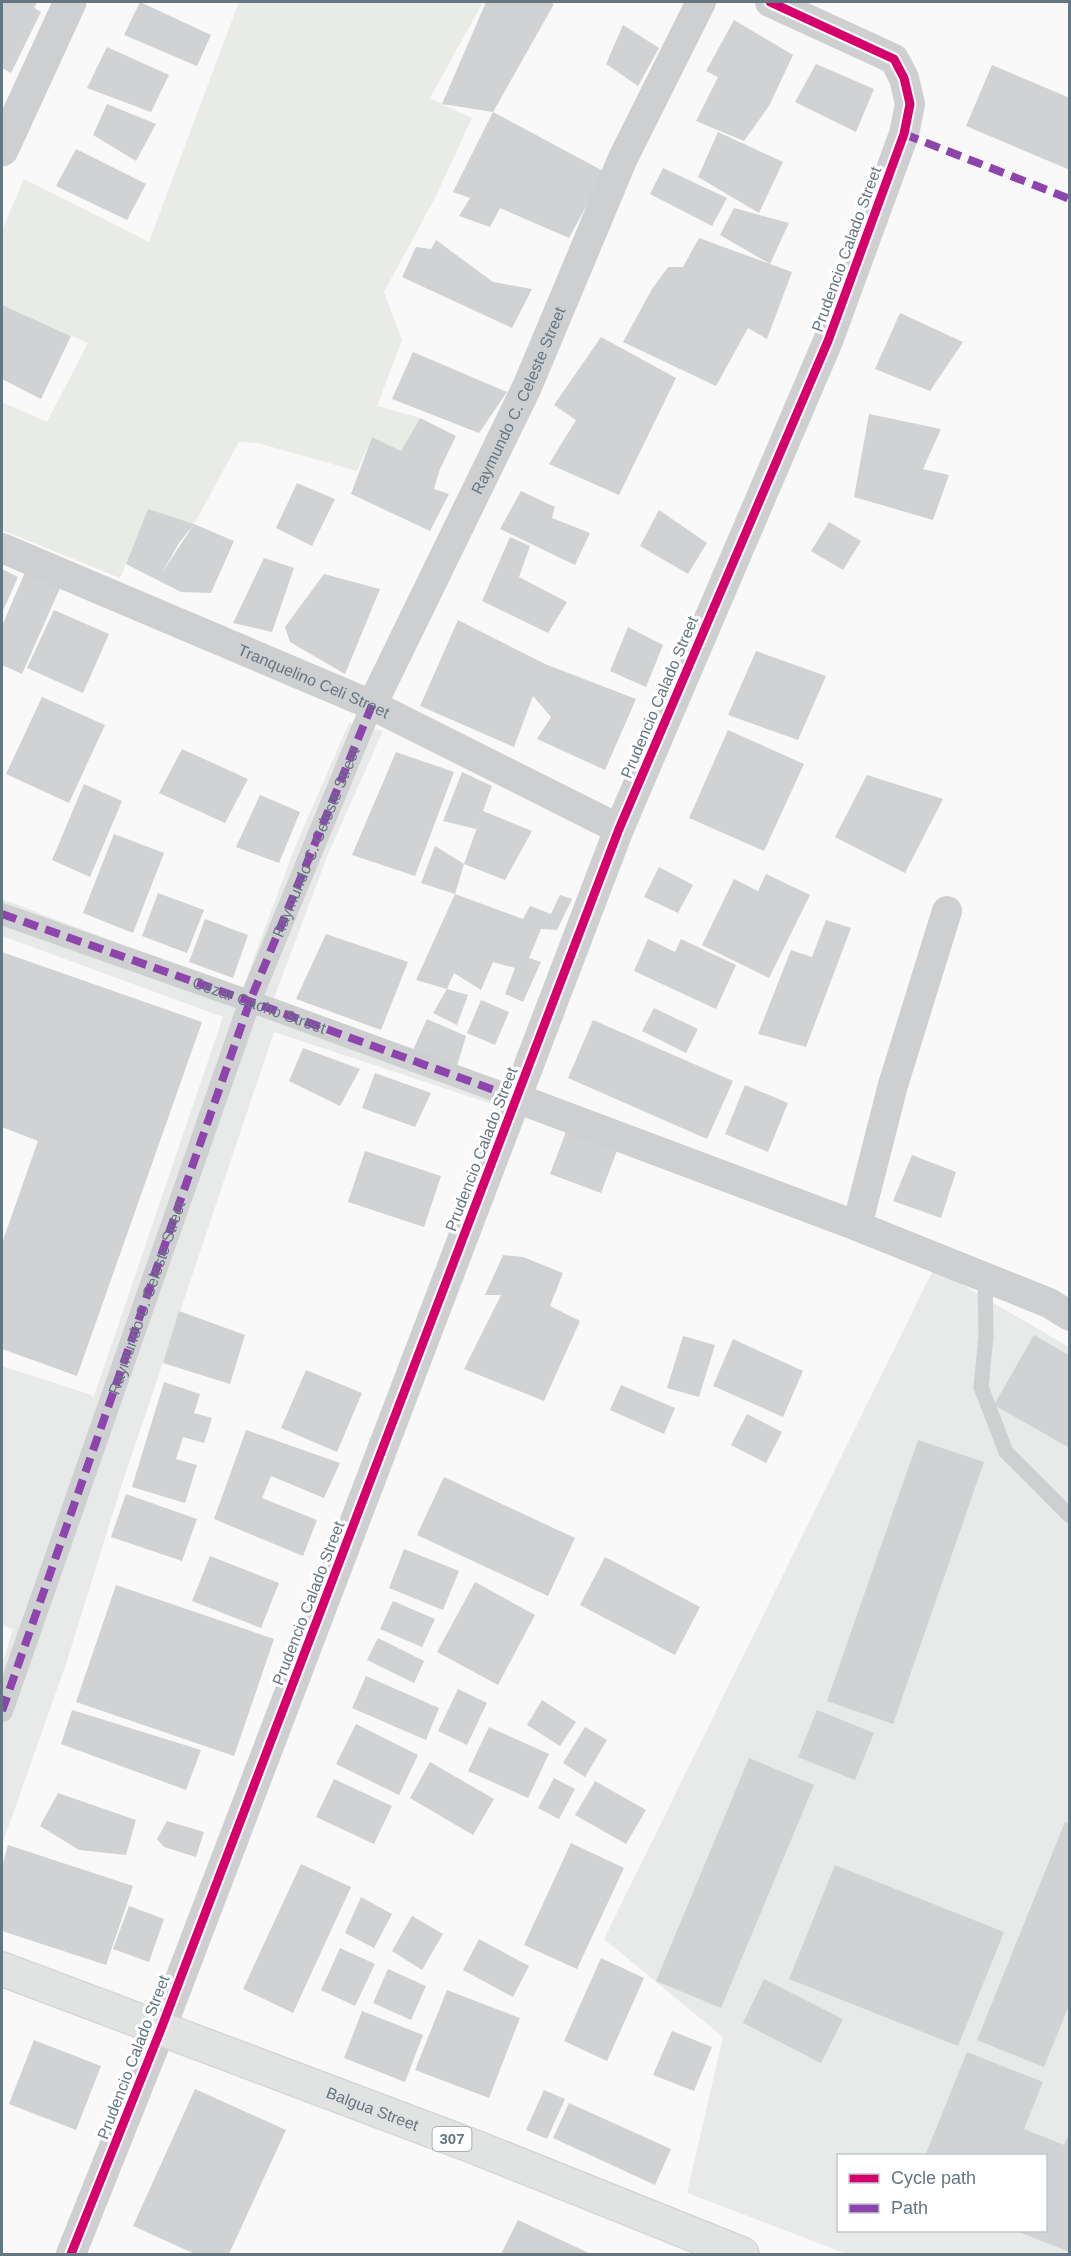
<svg xmlns="http://www.w3.org/2000/svg" width="1071" height="2256" font-family="Helvetica,sans-serif">
  <rect width="100%" height="100%" fill="#f9f9f9"/>
  <g fill="#e8e9e9" fill-rule="evenodd">
    <path d="M349,723L383,731L328,854L274,998L501,1082L492,1104L274,1032L120,1490L67,1661L2,1845V1666L13,1629L2,1625V1366L92,1395L93,1399L223,1017L2,936V899L242,990L295,847Z"/>
    <path d="M934,1268L1069,1347V2254H847L687,2193L723,2037L604,1939ZM838,2156H1046V2230H838Z"/>
  </g>
  <path fill="#e8ebe6" d="M239,2H483L430,98L472,118L435,198L384,292L402,340L377,406L420,418L401,451L372,437L357,471L258,443L239,442L194,524L148,510L120,578L2,530V402L47,422L88,343L2,305V230L24,179L149,242Z"/>
  <g fill="#d0d2d3" fill-rule="evenodd">
    <path d="M2,2H37L34,8L41,12L11,73L2,68Z"/>
    <path d="M140,2L211,35L197,66L124,35Z"/>
    <path d="M486,2H550L554,4L493,112L442,104Z"/>
    <path d="M734,20L793,55L769,106L744,141L696,121L718,77L706,71Z"/>
    <path d="M623,25L659,48L638,86L606,64Z"/>
    <path d="M107,47L169,75L151,112L87,88Z"/>
    <path d="M816,64L874,89L856,132L795,102Z"/>
    <path d="M992,65L1070,98V170L966,126Z"/>
    <path d="M107,104L156,124L136,161L93,135Z"/>
    <path d="M493,112L605,172L569,238L500,208L490,227L459,216L470,198L453,192Z"/>
    <path d="M718,132L783,162L759,213L698,177Z"/>
    <path d="M76,149L146,184L127,220L56,186Z"/>
    <path d="M663,168L727,198L712,226L650,194Z"/>
    <path d="M734,208L789,223L770,264L792,272L767,339L748,328L716,386L623,342L652,289L668,267H683L699,238L770,264L720,235Z"/>
    <path d="M436,240L493,282L532,289L512,328L402,277L416,247L431,249Z"/>
    <path d="M2,305L71,336L41,399L2,379Z"/>
    <path d="M900,313L963,342L930,391L875,369Z"/>
    <path d="M601,337L676,378L619,495L549,464L576,420L554,405Z"/>
    <path d="M413,352L507,392L479,433L392,399Z"/>
    <path d="M869,414L941,429L923,469L949,475L933,520L854,497Z"/>
    <path d="M420,418L456,436L440,469L434,489L449,494L430,531L351,494L372,437L401,451Z"/>
    <path d="M297,483L335,499L312,546L276,528Z"/>
    <path d="M521,491L555,507L552,518L590,533L575,565L500,529Z"/>
    <path d="M148,509L194,524L234,541L211,593L181,592L126,564ZM194,524L162,573L179,543Z"/>
    <path d="M659,510L707,543L688,574L640,546Z"/>
    <path d="M829,522L861,541L843,570L811,551Z"/>
    <path d="M510,537L530,546L519,577L567,602L548,633L482,601Z"/>
    <path d="M264,558L294,568L272,632L233,623Z"/>
    <path d="M2,569L18,577L2,613Z"/>
    <path d="M25,572L60,588L22,674L2,665V626Z"/>
    <path d="M324,574L380,589L345,674L290,642L285,627Z"/>
    <path d="M54,610L109,634L83,693L27,668Z"/>
    <path d="M458,620L545,664L636,699L605,770L537,739L551,717L533,696L514,747L420,706Z"/>
    <path d="M628,627L663,645L646,687L610,671Z"/>
    <path d="M756,651L826,676L798,740L728,715Z"/>
    <path d="M42,697L105,725L69,803L6,774Z"/>
    <path d="M728,730L804,764L764,851L689,818Z"/>
    <path d="M182,749L248,779L225,823L159,793Z"/>
    <path d="M396,752L454,772L415,876L352,855Z"/>
    <path d="M462,772L492,786L483,811L532,831L505,880L464,864L479,822L476,829L443,821Z"/>
    <path d="M867,775L943,799L905,873L835,837Z"/>
    <path d="M84,784L122,801L90,877L52,860Z"/>
    <path d="M260,795L300,812L279,863L236,847Z"/>
    <path d="M114,834L164,853L133,933L83,913Z"/>
    <path d="M435,846L464,864L455,894L421,883Z"/>
    <path d="M659,867L693,885L678,913L644,897Z"/>
    <path d="M766,874L810,895L769,978L702,945L734,879L758,891Z"/>
    <path d="M158,893L204,910L187,953L142,936Z"/>
    <path d="M455,894L523,919L530,906L551,914L560,895L572,899L557,930L541,929L529,958L541,962L523,1002L505,994L515,968L493,962L481,990L454,973L447,989L468,995L457,1025L433,1013L447,989L416,980Z"/>
    <path d="M205,919L248,935L233,978L189,962Z"/>
    <path d="M826,920L851,928L806,1047L758,1034L791,950L812,957Z"/>
    <path d="M326,934L408,962L381,1030L296,999Z"/>
    <path d="M648,939L675,952L681,939L736,965L716,1009L634,971Z"/>
    <path d="M2,952L202,1022L77,1376L2,1349V1243L38,1141L2,1127Z"/>
    <path d="M481,1000L509,1012L495,1045L467,1033Z"/>
    <path d="M654,1008L698,1029L686,1053L642,1031Z"/>
    <path d="M427,1019L466,1036L457,1066L413,1050Z"/>
    <path d="M593,1020L733,1081L707,1139L568,1078Z"/>
    <path d="M303,1048L360,1069L340,1106L289,1081Z"/>
    <path d="M375,1073L431,1093L415,1127L362,1108Z"/>
    <path d="M745,1085L788,1103L768,1152L725,1134Z"/>
    <path d="M570,1121L621,1140L601,1193L550,1174Z"/>
    <path d="M365,1151L441,1176L424,1227L348,1202Z"/>
    <path d="M912,1155L956,1172L941,1218L893,1201Z"/>
    <path d="M503,1255L523,1257L563,1273L550,1306L580,1321L544,1401L464,1369L501,1295H485Z"/>
    <path d="M179,1311L245,1335L230,1384L163,1363Z"/>
    <path d="M1034,1335L1070,1356V1448L994,1405Z"/>
    <path d="M683,1336L715,1345L699,1397L667,1388Z"/>
    <path d="M733,1339L803,1371L783,1417L713,1386Z"/>
    <path d="M306,1370L362,1393L337,1452L281,1428Z"/>
    <path d="M164,1382L200,1394L194,1413L212,1418L204,1443L183,1437L176,1459L197,1465L185,1503L132,1487Z"/>
    <path d="M621,1385L675,1408L664,1434L610,1410Z"/>
    <path d="M747,1414L782,1432L766,1463L731,1445Z"/>
    <path d="M246,1430L340,1463L324,1498L271,1476L262,1498L317,1520L303,1556L214,1519Z"/>
    <path d="M918,1440L984,1462L893,1724L827,1701Z"/>
    <path d="M444,1477L575,1538L548,1596L417,1535Z"/>
    <path d="M126,1494L197,1519L182,1561L111,1537Z"/>
    <path d="M404,1549L459,1571L443,1610L389,1588Z"/>
    <path d="M210,1556L279,1583L261,1628L192,1601Z"/>
    <path d="M605,1557L700,1607L675,1655L580,1605Z"/>
    <path d="M475,1582L535,1615L498,1685L437,1652Z"/>
    <path d="M116,1585L274,1639L234,1756L76,1702Z"/>
    <path d="M393,1601L435,1619L422,1647L380,1629Z"/>
    <path d="M378,1638L424,1661L414,1683L367,1660Z"/>
    <path d="M366,1676L439,1708L426,1740L352,1708Z"/>
    <path d="M458,1689L487,1703L467,1745L438,1731Z"/>
    <path d="M542,1700L576,1722L560,1746L527,1725Z"/>
    <path d="M72,1710L201,1750L186,1790L61,1744Z"/>
    <path d="M817,1710L874,1733L855,1780L798,1757Z"/>
    <path d="M356,1724L418,1755L399,1795L336,1764Z"/>
    <path d="M489,1727L549,1754L528,1798L468,1771Z"/>
    <path d="M585,1727L607,1740L585,1777L563,1763Z"/>
    <path d="M749,1758L814,1785L721,2008L656,1981Z"/>
    <path d="M430,1762L494,1799L473,1835L410,1798Z"/>
    <path d="M554,1778L575,1789L559,1819L538,1808Z"/>
    <path d="M334,1779L392,1806L374,1844L316,1817Z"/>
    <path d="M595,1781L646,1810L626,1844L575,1815Z"/>
    <path d="M58,1793L136,1820L126,1855L79,1850L40,1826Z"/>
    <path d="M167,1821L204,1832L196,1857L164,1847L157,1839Z"/>
    <path d="M1065,1822L1070,1823V2003L1044,2067L977,2040Z"/>
    <path d="M571,1843L624,1868L577,1969L524,1945Z"/>
    <path d="M8,1845L133,1886L106,1965L2,1931V1866Z"/>
    <path d="M301,1864L351,1887L293,2013L243,1989Z"/>
    <path d="M835,1865L1004,1932L958,2046L789,1979Z"/>
    <path d="M361,1897L392,1914L374,1948L345,1933Z"/>
    <path d="M129,1906L164,1919L149,1962L113,1949Z"/>
    <path d="M412,1916L443,1934L422,1970L392,1951Z"/>
    <path d="M479,1939L529,1966L513,1997L463,1970Z"/>
    <path d="M340,1948L375,1964L355,2006L321,1990Z"/>
    <path d="M601,1958L644,1978L607,2061L564,2041Z"/>
    <path d="M388,1969L426,1986L411,2020L373,2003Z"/>
    <path d="M764,1979L843,2019L821,2063L743,2023Z"/>
    <path d="M447,1990L520,2018L489,2098L415,2070Z"/>
    <path d="M362,2011L423,2035L405,2082L344,2058Z"/>
    <path d="M672,2031L712,2047L694,2091L653,2075Z"/>
    <path d="M34,2040L101,2066L76,2130L9,2104Z"/>
    <path d="M967,2052L1043,2082L1024,2129L1064,2145L1070,2132V2252L1016,2231L1046,2230V2156H925Z"/>
    <path d="M195,2089L286,2130L229,2254H195L133,2226Z"/>
    <path d="M544,2090L565,2099L547,2139L526,2130Z"/>
    <path d="M569,2103L671,2149L655,2185L553,2138Z"/>
    <path d="M518,2220L591,2254H501Z"/>
  </g>
  <g fill="none" stroke-linecap="round" stroke-linejoin="round">
    <defs>
      <g id="primary">
        <path id="s5" d="M2,1969L475,2147L742,2254"/>
      </g>
    </defs>
    <use href="#primary" stroke="#d5d6d7" stroke-width="36"/>
    <path stroke="#cecfd0" stroke-width="15" d="M985,1277L986,1336L981,1387L1006,1452L1070,1516"/>
    <g stroke="#cecfd0" stroke-width="22">
      <path id="s1" d="M2,914L263,1006L516,1098"/>
      <path id="s2" d="M2,1711L250,1001L372,705"/>
    </g>
    <g stroke="#cecfd0" stroke-width="30">
      <path id="s3" d="M2,548L372,705L619,829"/>
      <path id="s4" d="M372,705L527,387L623,158L701,2"/>
      <path d="M516,1098L857,1226L1049,1303L1070,1316"/>
      <path d="M857,1226L893,1085L947,911"/>
      <path d="M71,2254L161,2029L619,829L828,341L904,134L910,104L904,78L894,59L770,2"/>
    </g>
    <path stroke="#cecfd0" stroke-width="33" d="M2,150L70,2"/>
    <use href="#primary" stroke="#e1e2e2" stroke-width="33"/>
    <g stroke="#8e44ad" stroke-width="8" stroke-dasharray="15 8" stroke-linecap="butt">
      <path d="M904,134L1070,199"/>
      <path d="M2,914L263,1006L516,1098"/>
      <path d="M2,1711L250,1001L372,705"/>
    </g>
    <defs>
      <path id="cycleway" d="M71,2254L161,2029L619,829L828,341L904,134L910,104L904,78L894,59L770,2"/>
    </defs>
    <use href="#cycleway" stroke="#fff" stroke-width="13"/>
    <use href="#cycleway" stroke="#d6006c" stroke-width="9"/>
  </g>
  <g text-anchor="middle" stroke-width="6" stroke-linejoin="round" paint-order="stroke">
    <rect fill="#fff" stroke="#939fa8" stroke-width="1.5" x="432.5" y="2127" width="39" height="24" rx="4.5"/>
    <g font-size="15" font-weight="bold" fill="#657683">
      <text x="452" y="2144">307</text>
    </g>
    <g font-size="16" fill="#657683" stroke="#fff">
      <text transform="translate(846 249) rotate(-70)" y="6">Prudencio Calado Street</text>
      <text dy="6" stroke="none"><textPath href="#s4" startOffset="338">Raymundo C. Celeste Street</textPath></text>
      <text dy="6" stroke="none"><textPath href="#s3" startOffset="339">Tranquelino Celi Street</textPath></text>
      <text transform="translate(659 697) rotate(-67)" y="6">Prudencio Calado Street</text>
      <text dy="6" stroke="none"><textPath href="#s2" startOffset="924">Raymundo C. Celeste Street</textPath></text>
      <text dy="6" stroke="none"><textPath href="#s1" startOffset="273">Cezar Cacho Street</textPath></text>
      <text transform="translate(481 1149) rotate(-69)" y="6">Prudencio Calado Street</text>
      <text dy="6" stroke="none"><textPath href="#s2" startOffset="438">Raymundo C. Celeste Street</textPath></text>
      <text transform="translate(308 1603) rotate(-69)" y="6">Prudencio Calado Street</text>
      <text transform="translate(133 2057) rotate(-69)" y="6">Prudencio Calado Street</text>
      <text dy="6" stroke="none"><textPath href="#s5" startOffset="396">Balgua Street</textPath></text>
    </g>
  </g>
  <rect width="1071" height="2256" fill="none" stroke="#657683" stroke-width="6"/>
  <rect x="837" y="2154" width="210" height="78" fill="#ffffff" stroke="#c1c8cd" stroke-width="1.5"/>
  <rect x="849" y="2174" width="30" height="9" fill="#d6006c" stroke="#c1c8cd" stroke-width="1.5"/>
  <text x="891" y="2184" font-size="18" fill="#657683">Cycle path</text>
  <rect x="849" y="2204" width="30" height="9" fill="#8e44ad" stroke="#c1c8cd" stroke-width="1.5"/>
  <text x="891" y="2214" font-size="18" fill="#657683">Path</text>
</svg>
